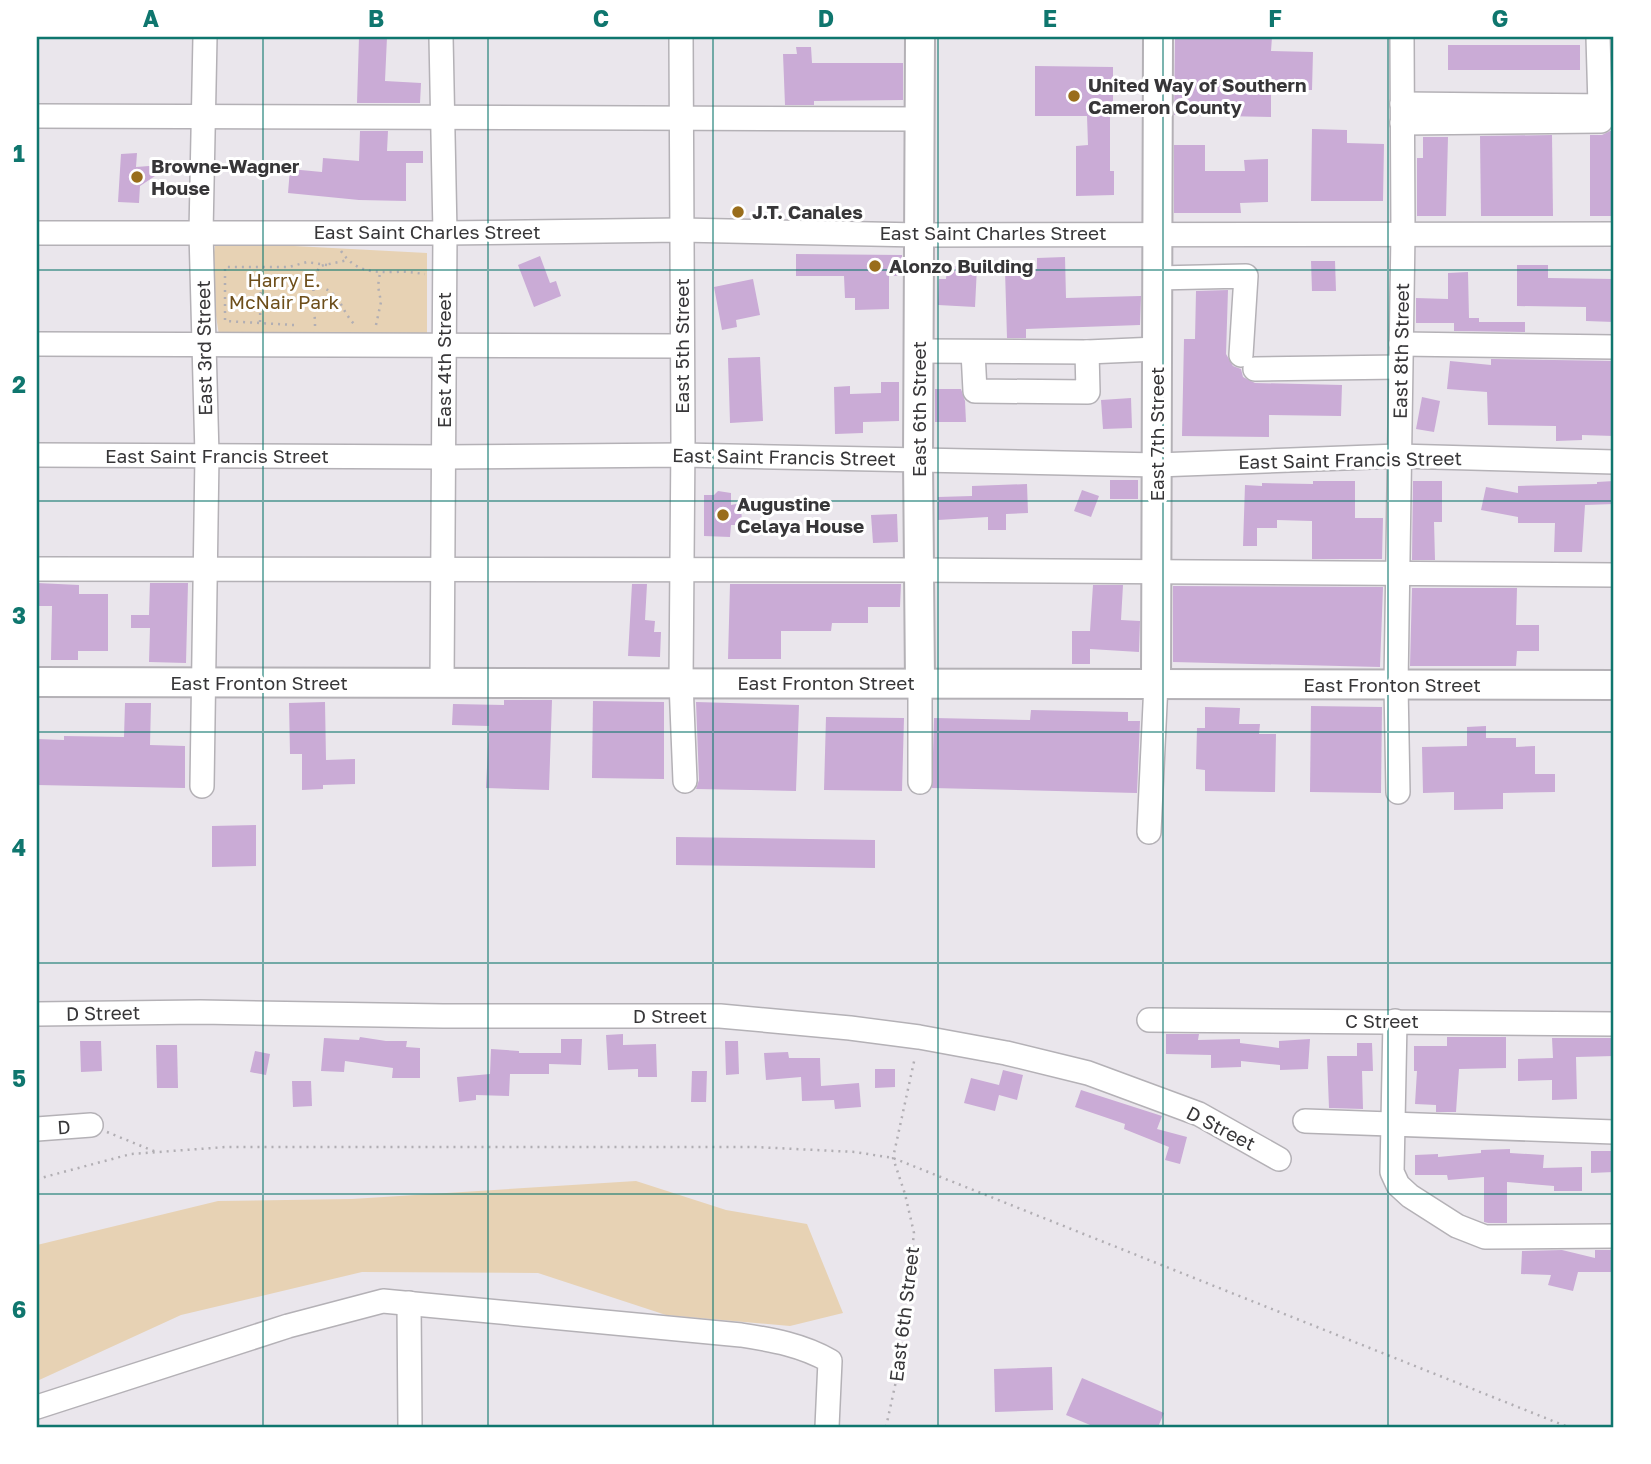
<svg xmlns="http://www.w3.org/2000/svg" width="1651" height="1464" font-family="'Golos Text',sans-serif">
  <rect width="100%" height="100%" fill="#eae6ec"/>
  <g fill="#e7d2b4">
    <path d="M275,245L427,253V339L219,335L210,277L215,246Z"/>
    <path d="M636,1181L726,1210L807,1224L843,1313L790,1326L666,1315L538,1273L362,1272L181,1315L37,1381V1245L218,1201L352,1199Z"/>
  </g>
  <g fill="#caabd6">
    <path d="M359,37H387L385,81L421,83L420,103H357Z"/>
    <path d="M1175,37H1272L1271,51L1313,52L1312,90H1271V117L1174,115Z"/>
    <rect x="1448" y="45" width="132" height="25"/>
    <path d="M796,47H811L812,63H903V100L814,101V105H785L783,54H797Z"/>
    <path d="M1035,66L1113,67V117H1110V171H1114V195L1076,196V146L1088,145L1087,116H1035Z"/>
    <path d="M1312,129L1347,130V143L1384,144L1383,201H1311Z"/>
    <path d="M360,131H388L387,151H423V163H406V201L359,200L288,193L290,169L322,172L323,158L359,161Z"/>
    <path d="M1610,131H1614V216H1590V135H1602Z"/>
    <path d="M1552,135L1553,216H1481L1480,136Z"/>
    <path d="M1423,137H1448L1446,216H1417V158H1423Z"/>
    <path d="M1174,145H1205V171H1245L1244,160L1268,159V202L1240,203L1241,213H1174Z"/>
    <path d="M137,153L136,167L149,166L155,168L158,174L140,186L139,203L118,202L121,154Z"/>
    <path d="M796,254L902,255V276H889V309L855,310V298H845L844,276H796Z"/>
    <path d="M540,256L550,283L556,281L561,296L534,307L518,265Z"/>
    <path d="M1065,257L1066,298L1141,296L1140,325L1026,329V338H1007L1005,270L1037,269V258Z"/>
    <path d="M1311,261H1335L1336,291H1312Z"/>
    <path d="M1517,265H1548V278L1614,279V322L1586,321V307L1517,306Z"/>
    <path d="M947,266L977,267L975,307L938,305L939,279H946Z"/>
    <path d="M1468,272L1469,318H1479V322H1525V332L1454,331V323H1416V298L1448,299V273Z"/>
    <path d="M753,279L760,315L736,320L737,327L722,330L714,287Z"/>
    <path d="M1228,290L1226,354L1233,366L1241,369L1243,377L1255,383L1342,385L1341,416L1269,415V437L1182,436L1184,339H1195L1196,291Z"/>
    <path d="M760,357L763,421L730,423L728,358Z"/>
    <path d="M1491,359L1614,361V436L1582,435V440L1556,441V426L1488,425L1487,392L1447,389L1450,361L1491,365Z"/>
    <path d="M881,382H899V421L863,422V433L835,434L834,387L850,386V394L881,393Z"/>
    <path d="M935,389H961L965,401L966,422H935Z"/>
    <path d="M1422,397L1440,401L1434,432L1416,429Z"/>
    <path d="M1131,398L1132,428L1103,429L1101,400Z"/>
    <rect x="1110" y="480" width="28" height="19"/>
    <path d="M1313,481H1355V518H1383L1382,559H1312V521L1277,520V528H1257V546H1243L1245,485L1262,486V483L1313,484Z"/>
    <path d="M1413,481H1442V522H1434L1435,560H1412Z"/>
    <path d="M1614,481V504L1585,505L1582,552H1554L1555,523H1518V517L1481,510L1486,487L1518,493V486L1597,484V482Z"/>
    <path d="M1027,484L1028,513L1006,514V530H988V517L938,520V497L972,496V486Z"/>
    <path d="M1082,490L1099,496L1091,517L1074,511Z"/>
    <path d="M718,491L731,493V505L741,503L742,525H731L730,537L704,536V495H714Z"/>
    <path d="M897,514L898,542L873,543L871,515Z"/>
    <path d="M37,583L79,585V594H108V651H78V660H51L52,606H37Z"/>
    <path d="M150,583H188L186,663L149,662L150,628H131V615H149Z"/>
    <path d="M632,584H647L645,620L655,621L654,632H661L660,657L628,656Z"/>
    <path d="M730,584H901L900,607H868V623H832L831,631H781V659H728Z"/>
    <path d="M1093,585H1123L1121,620L1140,621L1139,652L1090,649V664H1072V631H1090Z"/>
    <path d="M1173,586L1383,587L1380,667L1173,662Z"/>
    <path d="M1412,588H1517L1516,625H1539V651H1517L1516,666H1410Z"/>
    <path d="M504,700H552L549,790L486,788L489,726L452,725L453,704L504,705Z"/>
    <path d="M593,701L664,702V779L592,778Z"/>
    <path d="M325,702L326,760L355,759V784L323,785V789L302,790V754H290L289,703Z"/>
    <path d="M696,702L799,705L796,791L696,789L699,780Z"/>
    <path d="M125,703H151L150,745L185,746V788L37,785V739L64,740V736L124,737Z"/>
    <path d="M1311,706L1382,707L1381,793L1310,792Z"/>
    <path d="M1205,707L1240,708L1239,724H1260L1259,734H1276L1275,792L1205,791V770L1196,769L1197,728H1205Z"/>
    <path d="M1031,710L1128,712V721H1140L1137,793L932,788L934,718L1030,720Z"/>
    <path d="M826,717L904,718L902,791L824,790Z"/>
    <path d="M1486,726V738H1516V747L1535,746V774H1555V792L1503,793V809L1454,810V792L1423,793L1422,747L1467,746V727Z"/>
    <path d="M256,825V866L212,867V826Z"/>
    <path d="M676,837L875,840V868L676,865Z"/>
    <path d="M623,1034V1045L656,1044L657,1077H638V1069L608,1070L606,1035Z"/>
    <path d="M1166,1034H1199L1198,1040L1240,1039V1043L1279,1048V1041L1310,1039L1308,1069L1280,1070V1065L1241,1061V1067L1211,1068V1055L1166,1054Z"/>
    <path d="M360,1037L386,1041H407L406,1047L420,1048V1078H392L393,1068L345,1061L344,1072L321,1071L324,1038L359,1040Z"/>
    <path d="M1447,1037H1506V1068L1459,1069L1456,1112H1436V1105L1415,1104L1417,1071H1414V1046H1447Z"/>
    <path d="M1552,1038H1614V1056L1576,1057L1577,1099L1552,1100V1080L1518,1081V1059L1553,1058Z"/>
    <path d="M561,1039H582L581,1065L549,1064V1074H510L509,1096L476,1095V1100L459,1102L457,1077L490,1074L491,1049L519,1051V1053H561Z"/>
    <path d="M80,1041H101L102,1071L81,1072Z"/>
    <path d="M725,1041H738L739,1074L726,1075Z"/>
    <path d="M1357,1043H1372L1373,1071H1362L1363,1109L1329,1108L1327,1056H1357Z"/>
    <path d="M156,1045H177L178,1088H157Z"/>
    <path d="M255,1051L270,1054L266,1075L250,1072Z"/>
    <path d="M788,1052L789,1058H820L821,1086L859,1083L861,1107L835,1109L834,1100L802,1101L801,1077L766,1080L764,1053Z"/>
    <path d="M875,1069H895V1087L875,1088Z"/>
    <path d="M1003,1070L1023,1075L1017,1100L999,1095L995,1111L964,1103L971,1078L999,1085Z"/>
    <path d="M692,1071H707L706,1102H691Z"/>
    <path d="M292,1081H311L312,1106L293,1107Z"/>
    <path d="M1081,1090L1162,1116L1157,1129L1187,1137L1180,1164L1165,1160L1169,1147L1124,1129L1125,1124L1075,1107Z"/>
    <path d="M1510,1149V1153L1544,1155L1543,1168L1582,1167V1191H1554V1186L1507,1182V1223H1488L1484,1222V1177L1448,1180L1447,1175H1415V1155L1438,1154V1157L1481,1153V1150Z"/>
    <path d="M1591,1151H1614V1172L1591,1173Z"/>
    <path d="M1562,1250L1595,1258V1250H1612V1272H1578L1573,1291L1548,1285L1551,1275L1521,1274L1522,1251Z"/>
    <path d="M1052,1367L1053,1410L995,1412L994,1369Z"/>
    <path d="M1082,1378L1164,1413L1158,1427H1095L1066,1415Z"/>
  </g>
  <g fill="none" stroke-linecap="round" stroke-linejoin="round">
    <defs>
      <g id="minor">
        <path d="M441,37L445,233L442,683"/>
        <path d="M681,37L683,440L681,682L685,781"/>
        <path d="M1598,37L1600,106"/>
        <path d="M1402,104L1614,106"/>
        <path d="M37,116L920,119"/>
        <path d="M1402,123L1601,121"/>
        <path d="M37,233H445L681,230L919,235L1614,234"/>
        <path d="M1157,278L1246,276L1241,355"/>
        <path d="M37,344L682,346"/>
        <path d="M1401,344L1614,347"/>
        <path d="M919,351L1087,352L1157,349"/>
        <path d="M973,352L975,391L1088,392L1087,352"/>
        <path d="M1255,369L1400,367"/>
        <path d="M37,455L443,457L683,455L1157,465L1398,456L1614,462"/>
        <path d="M37,569L919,570L1614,575"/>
        <path d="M920,782V683"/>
        <path d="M202,786L207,455L201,232L205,37"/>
        <path d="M1398,792L1396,685L1403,233L1402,37"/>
        <path d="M1149,832L1156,683"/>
        <path d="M37,1014L200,1012L443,1016H720L850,1028L919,1037L1006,1053L1088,1073L1199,1114L1279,1159"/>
        <path d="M1149,1020L1614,1024"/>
        <path d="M1395,1021L1392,1172L1398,1185L1410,1196L1457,1226L1485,1237L1614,1236"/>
        <path d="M1305,1121L1614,1132"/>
        <path d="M37,1129L91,1125"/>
        <path d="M409,1303L410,1427"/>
        <path d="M37,1407L288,1326L383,1301L741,1335C773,1340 802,1345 830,1361L827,1427"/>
      </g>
      <g id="major">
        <path d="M920,37L918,459L920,683"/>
        <path d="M37,682L1614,685"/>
        <path d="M1156,683L1158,37"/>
      </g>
    </defs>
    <use href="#minor" stroke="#b4b1b6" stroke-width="26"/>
    <use href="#major" stroke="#b4b1b6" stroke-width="32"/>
    <g stroke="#b1aeb3" stroke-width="2.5" stroke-dasharray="2 5" stroke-linecap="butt">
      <path d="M341,251C356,273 373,272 396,272C406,271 415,273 425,274"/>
      <path d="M313,285C342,290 339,309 355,325"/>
      <path d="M260,322L261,267"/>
      <path d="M294,325L225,321V267H289L307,262L327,265"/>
      <path d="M376,325L381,302L378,286L380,273"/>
      <path d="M315,326C315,304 309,285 320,266L348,260"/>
      <path d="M107,1132L156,1152"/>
      <path d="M37,1179L131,1154L226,1147H755L855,1152L893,1158L1568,1427"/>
      <path d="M886,1427L898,1372L914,1233L905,1194L893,1158L915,1057"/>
    </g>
    <use href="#minor" stroke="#fff" stroke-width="23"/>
    <use href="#major" stroke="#fff" stroke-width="28"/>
  </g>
  <path fill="none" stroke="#0f766e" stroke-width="2" stroke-opacity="0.55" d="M263,37V1427M488,37V1427M713,37V1427M938,37V1427M1163,37V1427M1388,37V1427M37,270H1614M37,501H1614M37,732H1614M37,963H1614M37,1194H1614"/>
  <g fill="#996d1b" stroke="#fff" stroke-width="2.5">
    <circle cx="1074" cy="96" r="7"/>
    <circle cx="137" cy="177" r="7"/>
    <circle cx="738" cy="212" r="7"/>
    <circle cx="875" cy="266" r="7"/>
    <circle cx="723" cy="515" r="7"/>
  </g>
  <g text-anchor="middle" stroke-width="6" stroke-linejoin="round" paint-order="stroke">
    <g font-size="19" font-weight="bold" fill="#373638" stroke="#fff" text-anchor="start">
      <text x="1088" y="92">United Way of Southern<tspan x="1088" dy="22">Cameron County</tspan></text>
      <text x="151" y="173">Browne-Wagner<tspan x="151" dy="22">House</tspan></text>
      <text x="752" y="219">J.T. Canales</text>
      <text x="889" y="273">Alonzo Building</text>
      <text x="737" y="511">Augustine<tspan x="737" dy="22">Celaya House</tspan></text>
    </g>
    <g font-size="19" fill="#373638" stroke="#fff">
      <text x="427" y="239">East Saint Charles Street</text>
      <text x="993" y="240">East Saint Charles Street</text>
      <text transform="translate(682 346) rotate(-90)" y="7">East 5th Street</text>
      <text transform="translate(204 348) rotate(-91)" y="7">East 3rd Street</text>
      <text transform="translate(1401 351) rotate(-89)" y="7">East 8th Street</text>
      <text transform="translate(444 360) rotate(-90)" y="7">East 4th Street</text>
      <text transform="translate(919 409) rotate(-90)" y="7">East 6th Street</text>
      <text transform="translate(1157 434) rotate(-90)" y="7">East 7th Street</text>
      <text x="217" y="463">East Saint Francis Street</text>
      <text transform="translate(784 457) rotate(1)" y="7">East Saint Francis Street</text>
      <text transform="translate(1350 460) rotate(-1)" y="7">East Saint Francis Street</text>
      <text x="259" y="690">East Fronton Street</text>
      <text x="826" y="690">East Fronton Street</text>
      <text x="1392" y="692">East Fronton Street</text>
      <text transform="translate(103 1013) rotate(-1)" y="7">D Street</text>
      <text x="670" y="1023">D Street</text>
      <text x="1382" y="1028">C Street</text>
      <text transform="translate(64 1127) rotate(-4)" y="7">D</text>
      <text transform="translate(1221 1128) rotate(27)" y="7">D Street</text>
      <text transform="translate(904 1314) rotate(-83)" y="7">East 6th Street</text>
    </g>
    <g font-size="19" fill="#6d4e1a" stroke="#fff">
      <text x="284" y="287">Harry E.<tspan x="284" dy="22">McNair Park</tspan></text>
    </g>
  </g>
  <rect width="1651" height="1464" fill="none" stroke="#ffffff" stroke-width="77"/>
  <rect x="38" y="38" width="1574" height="1388" fill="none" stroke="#0f766e" stroke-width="2.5"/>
  <g font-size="23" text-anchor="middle" font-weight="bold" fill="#0f766e">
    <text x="151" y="27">A</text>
    <text x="376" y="27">B</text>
    <text x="601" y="27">C</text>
    <text x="826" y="27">D</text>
    <text x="1050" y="27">E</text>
    <text x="1275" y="27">F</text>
    <text x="1500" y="27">G</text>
    <text x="19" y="162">1</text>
    <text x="19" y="393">2</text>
    <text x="19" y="624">3</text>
    <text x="19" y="856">4</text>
    <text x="19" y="1087">5</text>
    <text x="19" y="1318">6</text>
  </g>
</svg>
